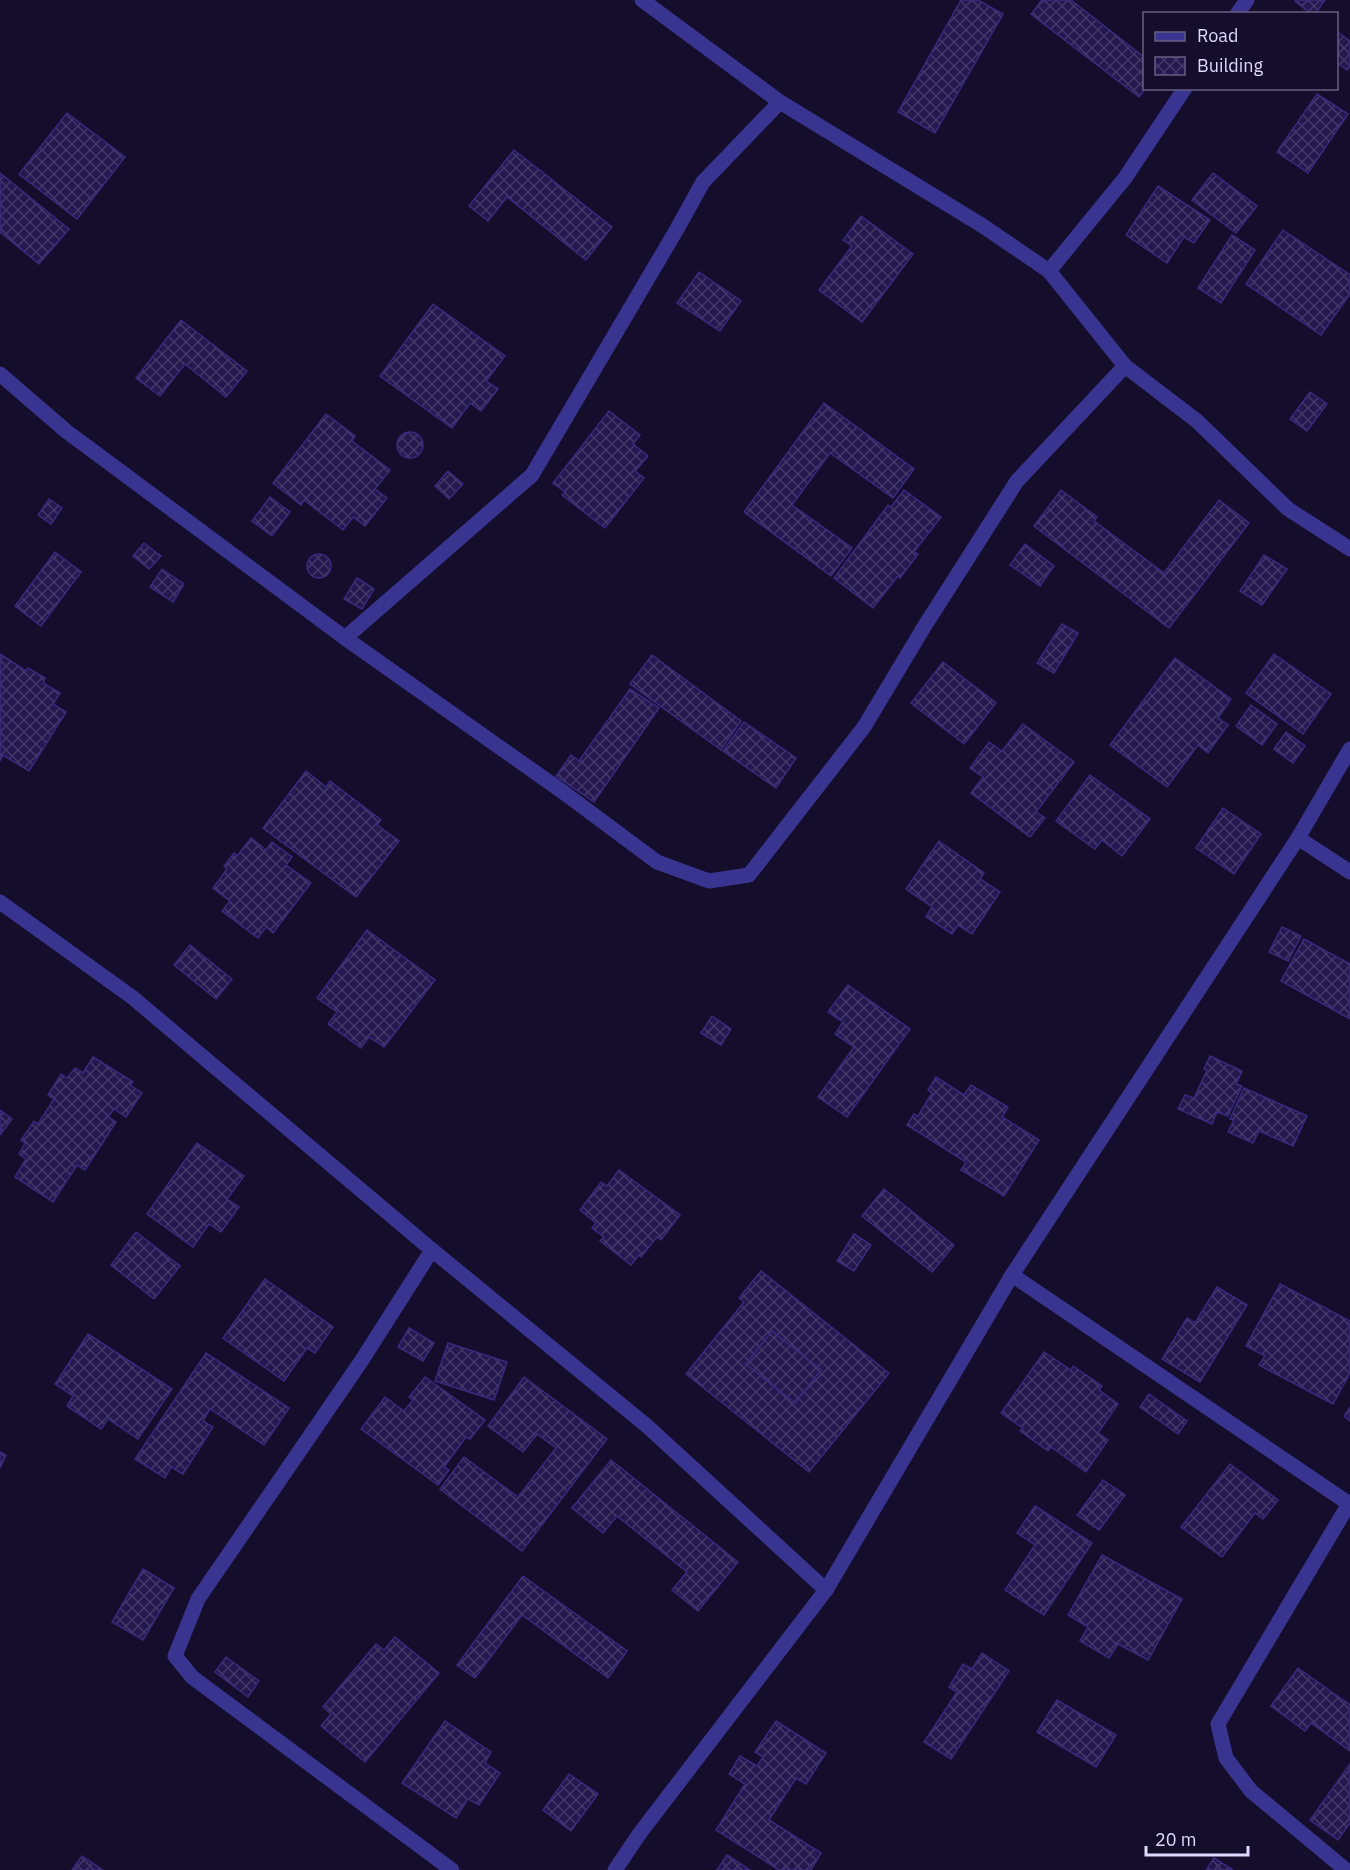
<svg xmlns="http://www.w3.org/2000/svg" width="1350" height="1870" font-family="'IBM Plex Sans',sans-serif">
  <defs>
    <pattern id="building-cross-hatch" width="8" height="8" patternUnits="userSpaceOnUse" patternTransform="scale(1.5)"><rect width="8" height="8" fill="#24184f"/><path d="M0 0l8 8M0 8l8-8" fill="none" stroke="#433969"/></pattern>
  </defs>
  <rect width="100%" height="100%" fill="#140e2c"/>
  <g fill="url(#building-cross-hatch)" stroke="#3a287e" stroke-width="1.5" fill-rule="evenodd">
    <path d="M961,0H978L1003,14L935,133L898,112Z"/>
    <path d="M1042,0H1071L1144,57V88H1146L1139,97L1031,14Z"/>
    <path d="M1296,0H1325L1315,14H1311L1295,1Z"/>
    <path d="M1336,31L1350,41V66L1347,70L1336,62Z"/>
    <path d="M1317,94L1348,114L1308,173L1277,152Z"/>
    <path d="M67,113L125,157L77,219L19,174Z"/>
    <path d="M514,150L612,227L586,260L507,197L488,221L469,206Z"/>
    <path d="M0,173L69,229L39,264L0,232Z"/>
    <path d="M1213,173L1257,206L1236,233L1192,200Z"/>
    <path d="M1158,186L1210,220L1194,243L1184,237L1167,263L1126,235Z"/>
    <path d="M861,216L913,254L862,322L819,290L852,246L843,240Z"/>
    <path d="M1283,230L1350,275V294L1321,335L1246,284Z"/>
    <path d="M1232,235L1255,250L1221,303L1198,288Z"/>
    <path d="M699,272L741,301L720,331L677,303Z"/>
    <path d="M433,304L505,356L486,381L498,389L481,411L470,403L452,428L380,376Z"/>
    <path d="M181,320L247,371L226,397L185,364L160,396L136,378Z"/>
    <path d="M1310,392L1327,404L1307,431L1290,419Z"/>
    <path d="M824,403L914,469L893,498L830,453L792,505L852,548L831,576L744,512Z"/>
    <path d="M609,411L640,435L633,444L648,456L635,471L644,478L605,528L562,495L565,492L553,483Z"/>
    <path d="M326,414L355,436L352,441L390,470L375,489L387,498L365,526L353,517L343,530L304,500L301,505L273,483Z"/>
    <circle cx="410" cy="445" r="13"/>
    <path d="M448,471L463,484L449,499L435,486Z"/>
    <path d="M904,490L941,517L914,552L918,554L900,578L898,576L873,608L834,578L888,505L891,507Z"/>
    <path d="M1061,490L1097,517L1094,521L1164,573L1219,500L1249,523L1169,628L1034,526Z"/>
    <path d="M270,497L290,512L272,536L252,521Z"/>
    <path d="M49,499L62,508L51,524L38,515Z"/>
    <path d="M144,543L161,556L149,569L133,556Z"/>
    <path d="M1025,544L1054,566L1040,586L1010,565Z"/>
    <path d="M55,552L81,572L41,626L15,606Z"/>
    <circle cx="319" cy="566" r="12"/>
    <path d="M1264,555L1287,569L1262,605L1240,591Z"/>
    <path d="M162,569L184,584L173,602L150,587Z"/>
    <path d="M357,578L374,589L362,609L344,599Z"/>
    <path d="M1062,624L1078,633L1054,673L1037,663Z"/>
    <path d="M0,654L26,671L28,668L45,678L43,683L60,693L53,704L66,712L29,771L3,755L0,761Z"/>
    <path d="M1274,654L1331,694L1303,734L1246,693Z"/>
    <path d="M652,655L741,721L721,750L630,684Z"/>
    <path d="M1175,658L1231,699L1218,718L1228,725L1208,753L1198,745L1167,787L1110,745Z"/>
    <path d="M943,662L996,703L964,744L911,703Z"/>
    <path d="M630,689L659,708L594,802L556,776L571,755L579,761Z"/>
    <path d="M1251,705L1277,724L1262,745L1236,726Z"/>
    <path d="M744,722L796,758L776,788L723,751Z"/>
    <path d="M1023,724L1074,762L1036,812L1045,818L1030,837L971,793L983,777L970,768L989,742L1002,751Z"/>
    <path d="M1286,732L1305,746L1293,763L1274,749Z"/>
    <path d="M306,771L326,787L330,781L381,820L377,825L399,841L356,897L263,828Z"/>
    <path d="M1090,775L1150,819L1122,856L1102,840L1095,849L1056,821Z"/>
    <path d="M1223,808L1261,834L1234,874L1196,848Z"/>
    <path d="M251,838L266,850L272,842L292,857L286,865L311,883L273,933L266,927L258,938L222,911L230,901L213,888L227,869L224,866L234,853L237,856Z"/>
    <path d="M939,841L984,873L980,879L1000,892L972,934L958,925L952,934L926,917L932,907L906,889Z"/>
    <path d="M1282,927L1301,936L1288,961L1269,952Z"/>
    <path d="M367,930L435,980L384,1047L369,1037L361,1048L328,1024L337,1012L317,998Z"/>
    <path d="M1304,939L1350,964V1019L1281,981Z"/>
    <path d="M190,945L232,979L216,999L174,965Z"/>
    <path d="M848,985L910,1029L847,1117L818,1097L854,1047L835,1034L843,1022L828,1012Z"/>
    <path d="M712,1016L731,1029L721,1045L701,1033Z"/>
    <path d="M1210,1056L1242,1071L1236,1084L1242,1086L1228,1116L1217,1112L1212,1124L1178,1109L1185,1095L1194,1098L1207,1070L1204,1069Z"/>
    <path d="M93,1057L133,1082L130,1085L142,1093L126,1117L114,1109L108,1117L116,1122L85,1170L77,1165L53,1202L15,1177L26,1159L19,1154L25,1143L21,1140L34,1121L38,1124L54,1099L48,1095L61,1074L67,1078L75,1068L83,1073Z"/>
    <path d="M936,1077L964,1095L971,1085L1008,1107L1002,1117L1039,1140L1004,1196L961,1170L966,1162L907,1125L914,1114L918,1116L932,1093L928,1090Z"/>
    <path d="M1244,1088L1307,1116L1293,1146L1259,1131L1253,1143L1228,1132L1234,1120L1230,1119Z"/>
    <path d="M0,1110L12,1119L0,1135Z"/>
    <path d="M197,1143L244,1176L227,1199L239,1207L221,1232L209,1224L193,1247L147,1214Z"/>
    <path d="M619,1170L680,1215L661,1240L657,1237L641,1257L639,1255L631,1265L600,1241L604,1237L592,1228L596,1223L580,1210L601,1182L607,1186Z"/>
    <path d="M884,1189L954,1245L932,1272L862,1216Z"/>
    <path d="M136,1232L180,1266L154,1299L111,1265Z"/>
    <path d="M854,1234L871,1245L854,1271L837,1261Z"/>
    <path d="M761,1271L889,1373L809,1472L686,1374L744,1302L739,1298ZM772,1331L821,1370L795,1403L746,1364Z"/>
    <path d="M265,1279L333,1327L315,1353L307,1348L284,1381L223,1338Z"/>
    <path d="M1280,1284L1350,1321V1373L1333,1404L1259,1365L1265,1356L1246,1346Z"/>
    <path d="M1217,1287L1247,1305L1200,1382L1162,1359L1187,1318L1195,1323Z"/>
    <path d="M409,1328L434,1343L423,1361L398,1347Z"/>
    <path d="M772,1331L821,1370L795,1403L746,1364Z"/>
    <path d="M88,1334L172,1389L138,1439L108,1419L101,1429L67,1406L73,1396L55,1384Z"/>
    <path d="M448,1343L507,1362L494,1400L435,1381Z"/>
    <path d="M1044,1352L1071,1370L1073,1366L1102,1386L1099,1390L1118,1404L1098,1433L1108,1440L1086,1472L1051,1447L1048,1451L1020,1431L1023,1428L1001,1413Z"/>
    <path d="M206,1353L289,1408L264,1445L210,1409L203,1421L213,1427L183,1474L171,1467L165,1478L135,1459Z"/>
    <path d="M425,1377L485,1420L470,1439L466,1437L444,1467L449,1470L438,1485L361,1429L385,1397L404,1411L413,1400L409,1397Z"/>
    <path d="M524,1377L607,1439L522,1551L440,1489L464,1457L518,1497L556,1448L537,1434L523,1452L488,1426Z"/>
    <path d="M1149,1394L1187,1421L1178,1434L1140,1407Z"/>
    <path d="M1350,1407V1421L1344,1416Z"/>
    <path d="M0,1452L6,1455L0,1468Z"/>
    <path d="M611,1460L738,1562L698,1611L672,1590L687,1572L617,1516L603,1533L572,1508Z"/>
    <path d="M1230,1464L1278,1500L1263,1519L1255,1513L1222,1557L1181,1527Z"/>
    <path d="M1103,1480L1125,1495L1099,1530L1077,1515Z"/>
    <path d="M1035,1506L1092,1543L1044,1615L1005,1590L1035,1545L1017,1533Z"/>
    <path d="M1102,1555L1182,1599L1148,1660L1118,1644L1109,1658L1080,1641L1088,1627L1068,1615Z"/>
    <path d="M143,1569L174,1588L143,1640L112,1622Z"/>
    <path d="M523,1576L627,1651L608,1678L522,1615L475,1678L457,1665Z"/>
    <path d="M395,1637L439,1673L365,1762L321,1726L331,1714L323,1707L376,1644L384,1650Z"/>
    <path d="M982,1653L1009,1671L951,1759L924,1742L957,1692L949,1687L963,1664L972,1669Z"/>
    <path d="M226,1657L259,1681L248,1697L215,1672Z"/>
    <path d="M1298,1668L1350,1705V1751L1311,1723L1305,1731L1271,1706Z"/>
    <path d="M1057,1700L1116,1735L1096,1767L1037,1732Z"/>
    <path d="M445,1721L491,1752L485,1763L500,1773L479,1805L468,1799L456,1818L402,1783Z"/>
    <path d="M776,1721L826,1753L806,1784L796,1778L769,1820L821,1853L811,1870H779L716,1830L745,1784L729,1774L740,1756L757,1766L763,1757L755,1752Z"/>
    <path d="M1350,1764V1823L1338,1840L1310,1820Z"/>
    <path d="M569,1774L598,1794L571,1831L543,1810Z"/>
    <path d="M727,1855L750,1870H717Z"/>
    <path d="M82,1856L103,1870H72Z"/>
    <path d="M1214,1858L1233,1870H1206Z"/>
  </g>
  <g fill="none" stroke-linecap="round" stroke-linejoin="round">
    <g stroke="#393490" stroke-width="15">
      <path d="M642,0L780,102L983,226L1049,271L1125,366L1197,421L1288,509L1350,549"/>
      <path d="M1237,14L1247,0"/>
      <path d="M1049,271L1125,178L1185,88"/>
      <path d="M0,374L66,431L345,638L563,792L657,862L709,881L749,875L864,727L924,627L1017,481L1125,366"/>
      <path d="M345,638L532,475L677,229L703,182L780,102"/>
      <path d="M1298,838L1350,872"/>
      <path d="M0,902L132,997L432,1250L647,1426L826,1590"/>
      <path d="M432,1250L362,1360L198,1599L175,1656L192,1677L452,1870"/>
      <path d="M1012,1275L1348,1503"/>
      <path d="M615,1870L640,1833L826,1590L1012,1275L1298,838L1350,749"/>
      <path d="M1346,1870L1251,1791L1226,1758L1218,1724L1350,1502"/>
    </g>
  </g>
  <rect x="1143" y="12" width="195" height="78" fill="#140e2c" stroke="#655f80" stroke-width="1.5"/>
  <rect x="1155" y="32" width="30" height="9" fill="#393490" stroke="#655f80" stroke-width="1.5"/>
  <text x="1197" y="42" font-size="18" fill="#ded9ff">Road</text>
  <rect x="1155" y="57" width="30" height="18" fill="url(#building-cross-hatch)" stroke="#655f80" stroke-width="1.5"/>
  <text x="1197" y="72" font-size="18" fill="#ded9ff">Building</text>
  <path d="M1146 1846v9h102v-9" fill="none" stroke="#ded9ff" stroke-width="3"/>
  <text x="1155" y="1846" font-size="18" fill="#ded9ff" stroke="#140e2c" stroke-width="4.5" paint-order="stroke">20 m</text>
</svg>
